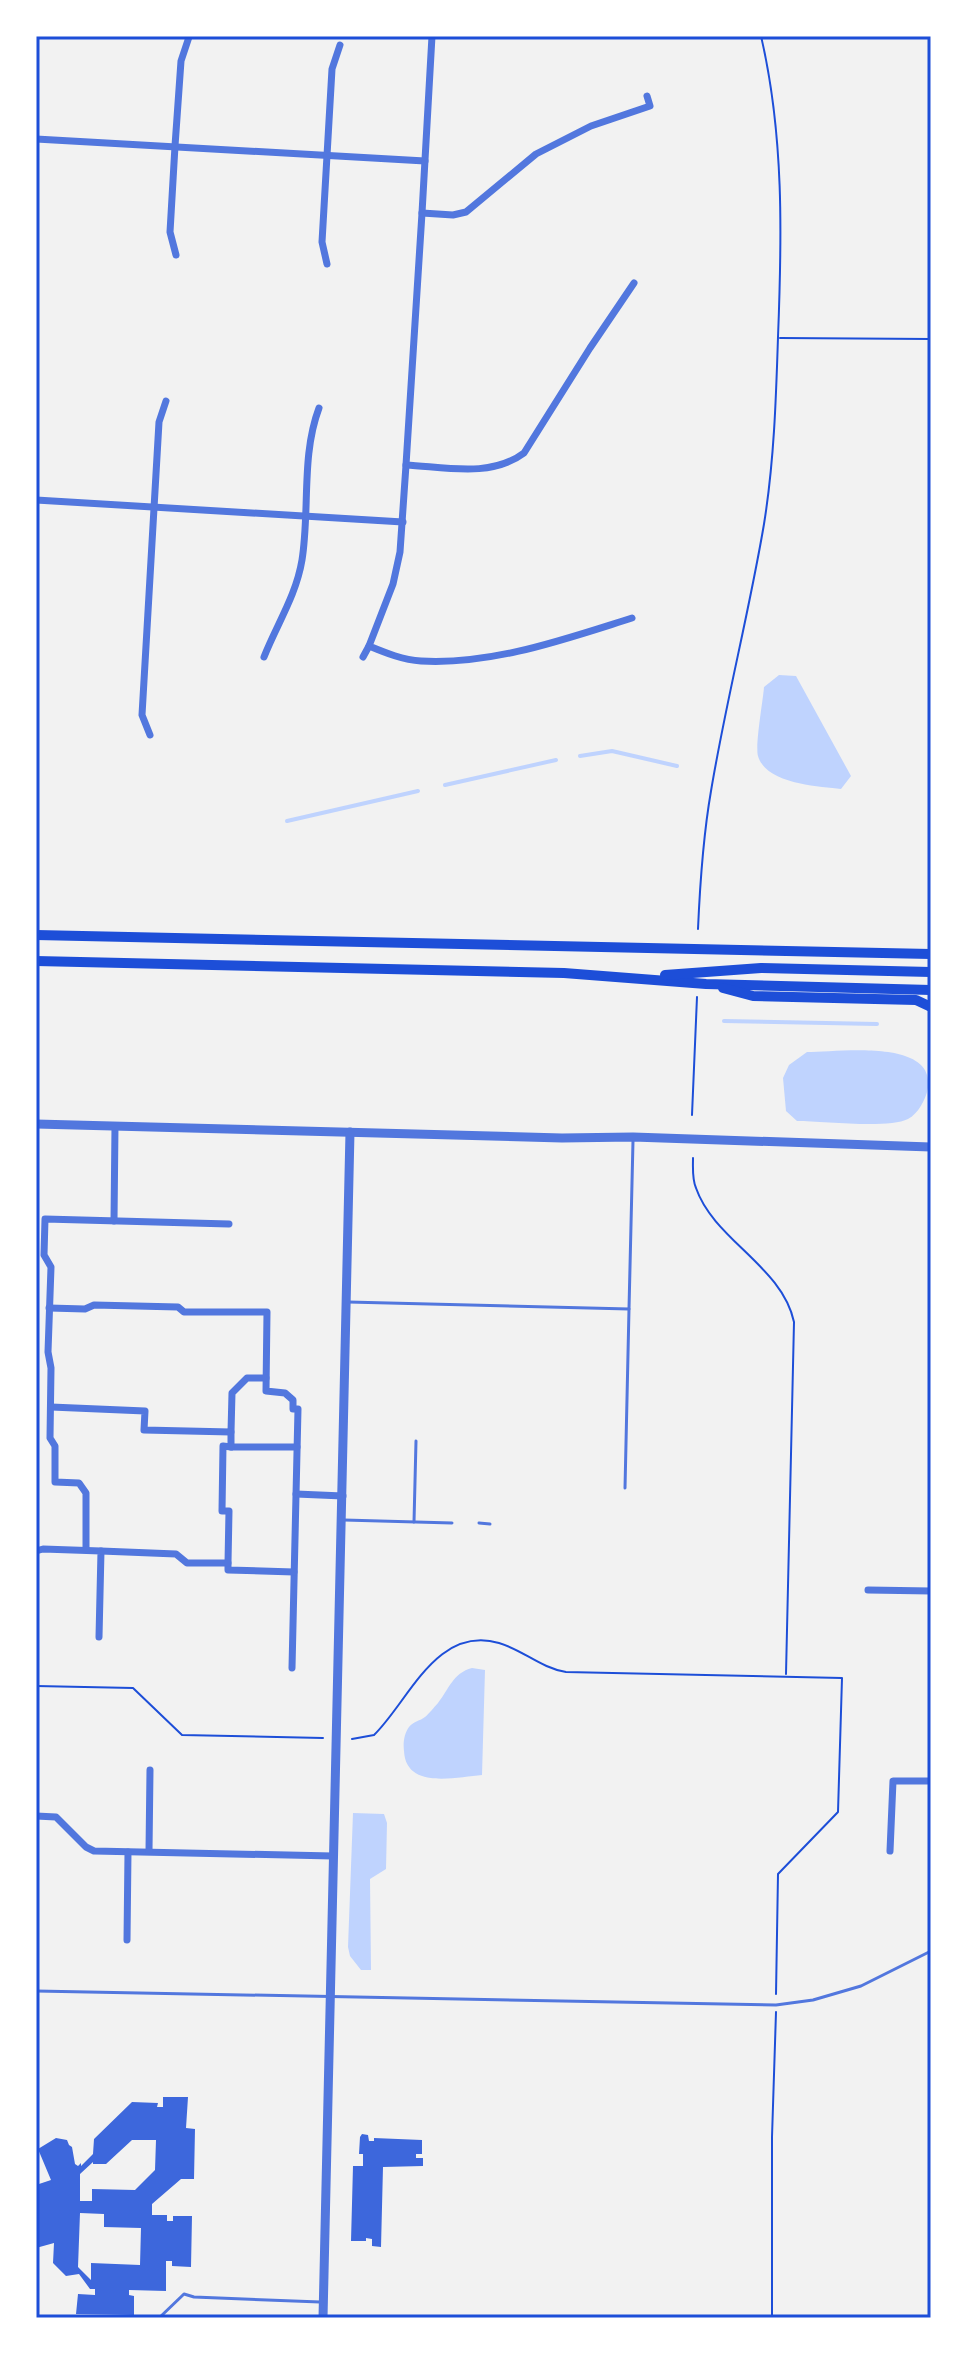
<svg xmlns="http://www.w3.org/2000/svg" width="967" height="2354" font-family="Quicksand,sans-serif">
  <rect width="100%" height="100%" fill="#f2f2f2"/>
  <g fill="#bfd3fe">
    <path d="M779,675L796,676L851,776L841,789C818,786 766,784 758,756C755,745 763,701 764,687Z"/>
    <path d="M807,1052C838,1052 935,1038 928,1088C926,1099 918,1114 908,1119C888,1129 822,1121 797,1121L786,1111L783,1078L789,1065Z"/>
    <path d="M472,1668L485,1670L482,1775C456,1777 406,1790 404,1751C403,1743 404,1734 409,1727C414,1721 420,1721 425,1717C429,1714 434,1707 438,1703C449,1689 453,1673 472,1668Z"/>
    <path d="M353,1813L384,1814L387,1823L386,1869L370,1879L371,1970H361L350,1956L348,1947Z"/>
  </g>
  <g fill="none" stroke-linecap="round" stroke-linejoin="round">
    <g stroke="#bfd3fe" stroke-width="4">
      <path d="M580,756L612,751L677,766"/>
      <path d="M445,785L556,760"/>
      <path d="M287,821L418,791"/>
      <path d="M724,1021L877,1024"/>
    </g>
  </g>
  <g fill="#3d67dc" fill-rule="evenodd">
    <path d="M163,2097H188L186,2128L195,2129L194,2179H181L152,2204V2215H167V2221H173V2216H192L191,2267L172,2266V2261H166V2291L129,2290V2295L134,2296V2315L76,2314L78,2294L95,2295V2289H90L79,2274L66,2276L53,2263L54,2243L36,2248V2185L51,2180L38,2149L56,2138L67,2140L69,2145L72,2147L75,2164L78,2166L81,2163V2166L93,2154L94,2139L132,2102L158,2103L157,2107H163ZM132,2140H156L155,2170L135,2190L92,2189V2201H80V2174L93,2162V2164H106ZM80,2213L104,2214V2227L141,2228L140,2265L91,2263V2280L78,2267Z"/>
    <path d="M362,2134L368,2135L369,2141H374V2138L422,2140V2154H416V2158H423V2166L383,2167L381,2247L372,2246V2239L366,2238V2241H351L353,2166H363V2154H359L360,2137Z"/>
  </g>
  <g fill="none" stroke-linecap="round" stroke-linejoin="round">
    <g stroke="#1d4ed8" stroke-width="2">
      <path d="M780,338L931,339"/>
      <path d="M698,929C700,883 703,837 711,791C726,701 749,613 764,524C774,462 776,400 778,337C782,236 784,135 761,36"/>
      <path d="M692,1115L697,997"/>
      <path d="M693,1158C693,1168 692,1179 696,1188C714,1240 782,1266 794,1322L786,1674"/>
      <path d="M36,1686L133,1688L182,1735L323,1738"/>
      <path d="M352,1739L374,1735C409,1701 436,1625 499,1643C523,1650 541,1668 566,1672L842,1678L838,1812L778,1874L776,1994"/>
      <path d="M772,2318V2137L776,2012"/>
    </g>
    <g stroke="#5277de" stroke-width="3">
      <path d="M348,1302L629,1309L633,1141"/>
      <path d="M625,1488L629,1309"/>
      <path d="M344,1520L452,1523"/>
      <path d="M414,1522L416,1441"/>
      <path d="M479,1523L490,1524"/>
      <path d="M36,1991L776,2005L813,2000L861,1986L931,1951"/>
      <path d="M159,2318L184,2294L194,2297L320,2302"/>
    </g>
    <g stroke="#5277de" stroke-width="7">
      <path d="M36,139L425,161"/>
      <path d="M422,213L432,36"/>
      <path d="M176,255L170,232L175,146L181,61L189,37"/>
      <path d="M327,264L322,242L332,69L340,45"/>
      <path d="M634,283L590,348L524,453C491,478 445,467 406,465L422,213L453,215L466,212L536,154L591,126L650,106L647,96"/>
      <path d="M406,465L400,552L393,584L369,646C386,653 403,660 421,661C493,665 565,639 632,618"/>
      <path d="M36,500L403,522"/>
      <path d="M264,657C277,624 296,596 302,560C310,510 301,456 319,408"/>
      <path d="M363,657L369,646"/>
      <path d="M150,735L142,715L159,422L166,401"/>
      <path d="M114,1221L115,1126"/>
      <path d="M49,1308L85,1309L94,1305L178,1307L184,1312H267L266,1391L285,1393L293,1400V1409H298L292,1668"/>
      <path d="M51,1407L145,1411L144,1430L231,1432L232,1393L247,1378H266"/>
      <path d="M231,1447H297"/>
      <path d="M296,1494L343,1496"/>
      <path d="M86,1549V1493L79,1483L55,1482V1446L50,1438L51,1368L48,1352L51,1267L44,1255L45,1219L229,1224"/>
      <path d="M36,1551L43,1549L101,1551L99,1637"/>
      <path d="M101,1551L176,1554L187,1563H228V1570L294,1572"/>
      <path d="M228,1563L229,1511H222L223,1446L231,1447V1432"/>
      <path d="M868,1590L931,1591"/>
      <path d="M36,1816L56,1817L86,1847L94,1851L333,1856"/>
      <path d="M149,1851L150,1770"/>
      <path d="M890,1851L893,1781H931"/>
      <path d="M127,1940L128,1852"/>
    </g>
    <g stroke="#5277de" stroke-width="9">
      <path d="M36,1124L562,1138L633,1137L931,1147"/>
      <path d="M323,2318L350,1132"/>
    </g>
    <g stroke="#1d4ed8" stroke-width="10">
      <path d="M36,935L931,954"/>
      <path d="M36,961L564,973L706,984L931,990"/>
      <path d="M665,975L761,968L931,972"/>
      <path d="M723,988L753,996L916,1000L931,1007"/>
    </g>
  </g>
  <rect width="967" height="2354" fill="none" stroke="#ffffff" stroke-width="76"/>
  <rect x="38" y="38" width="891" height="2278" fill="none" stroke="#1d4ed8" stroke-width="3"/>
</svg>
